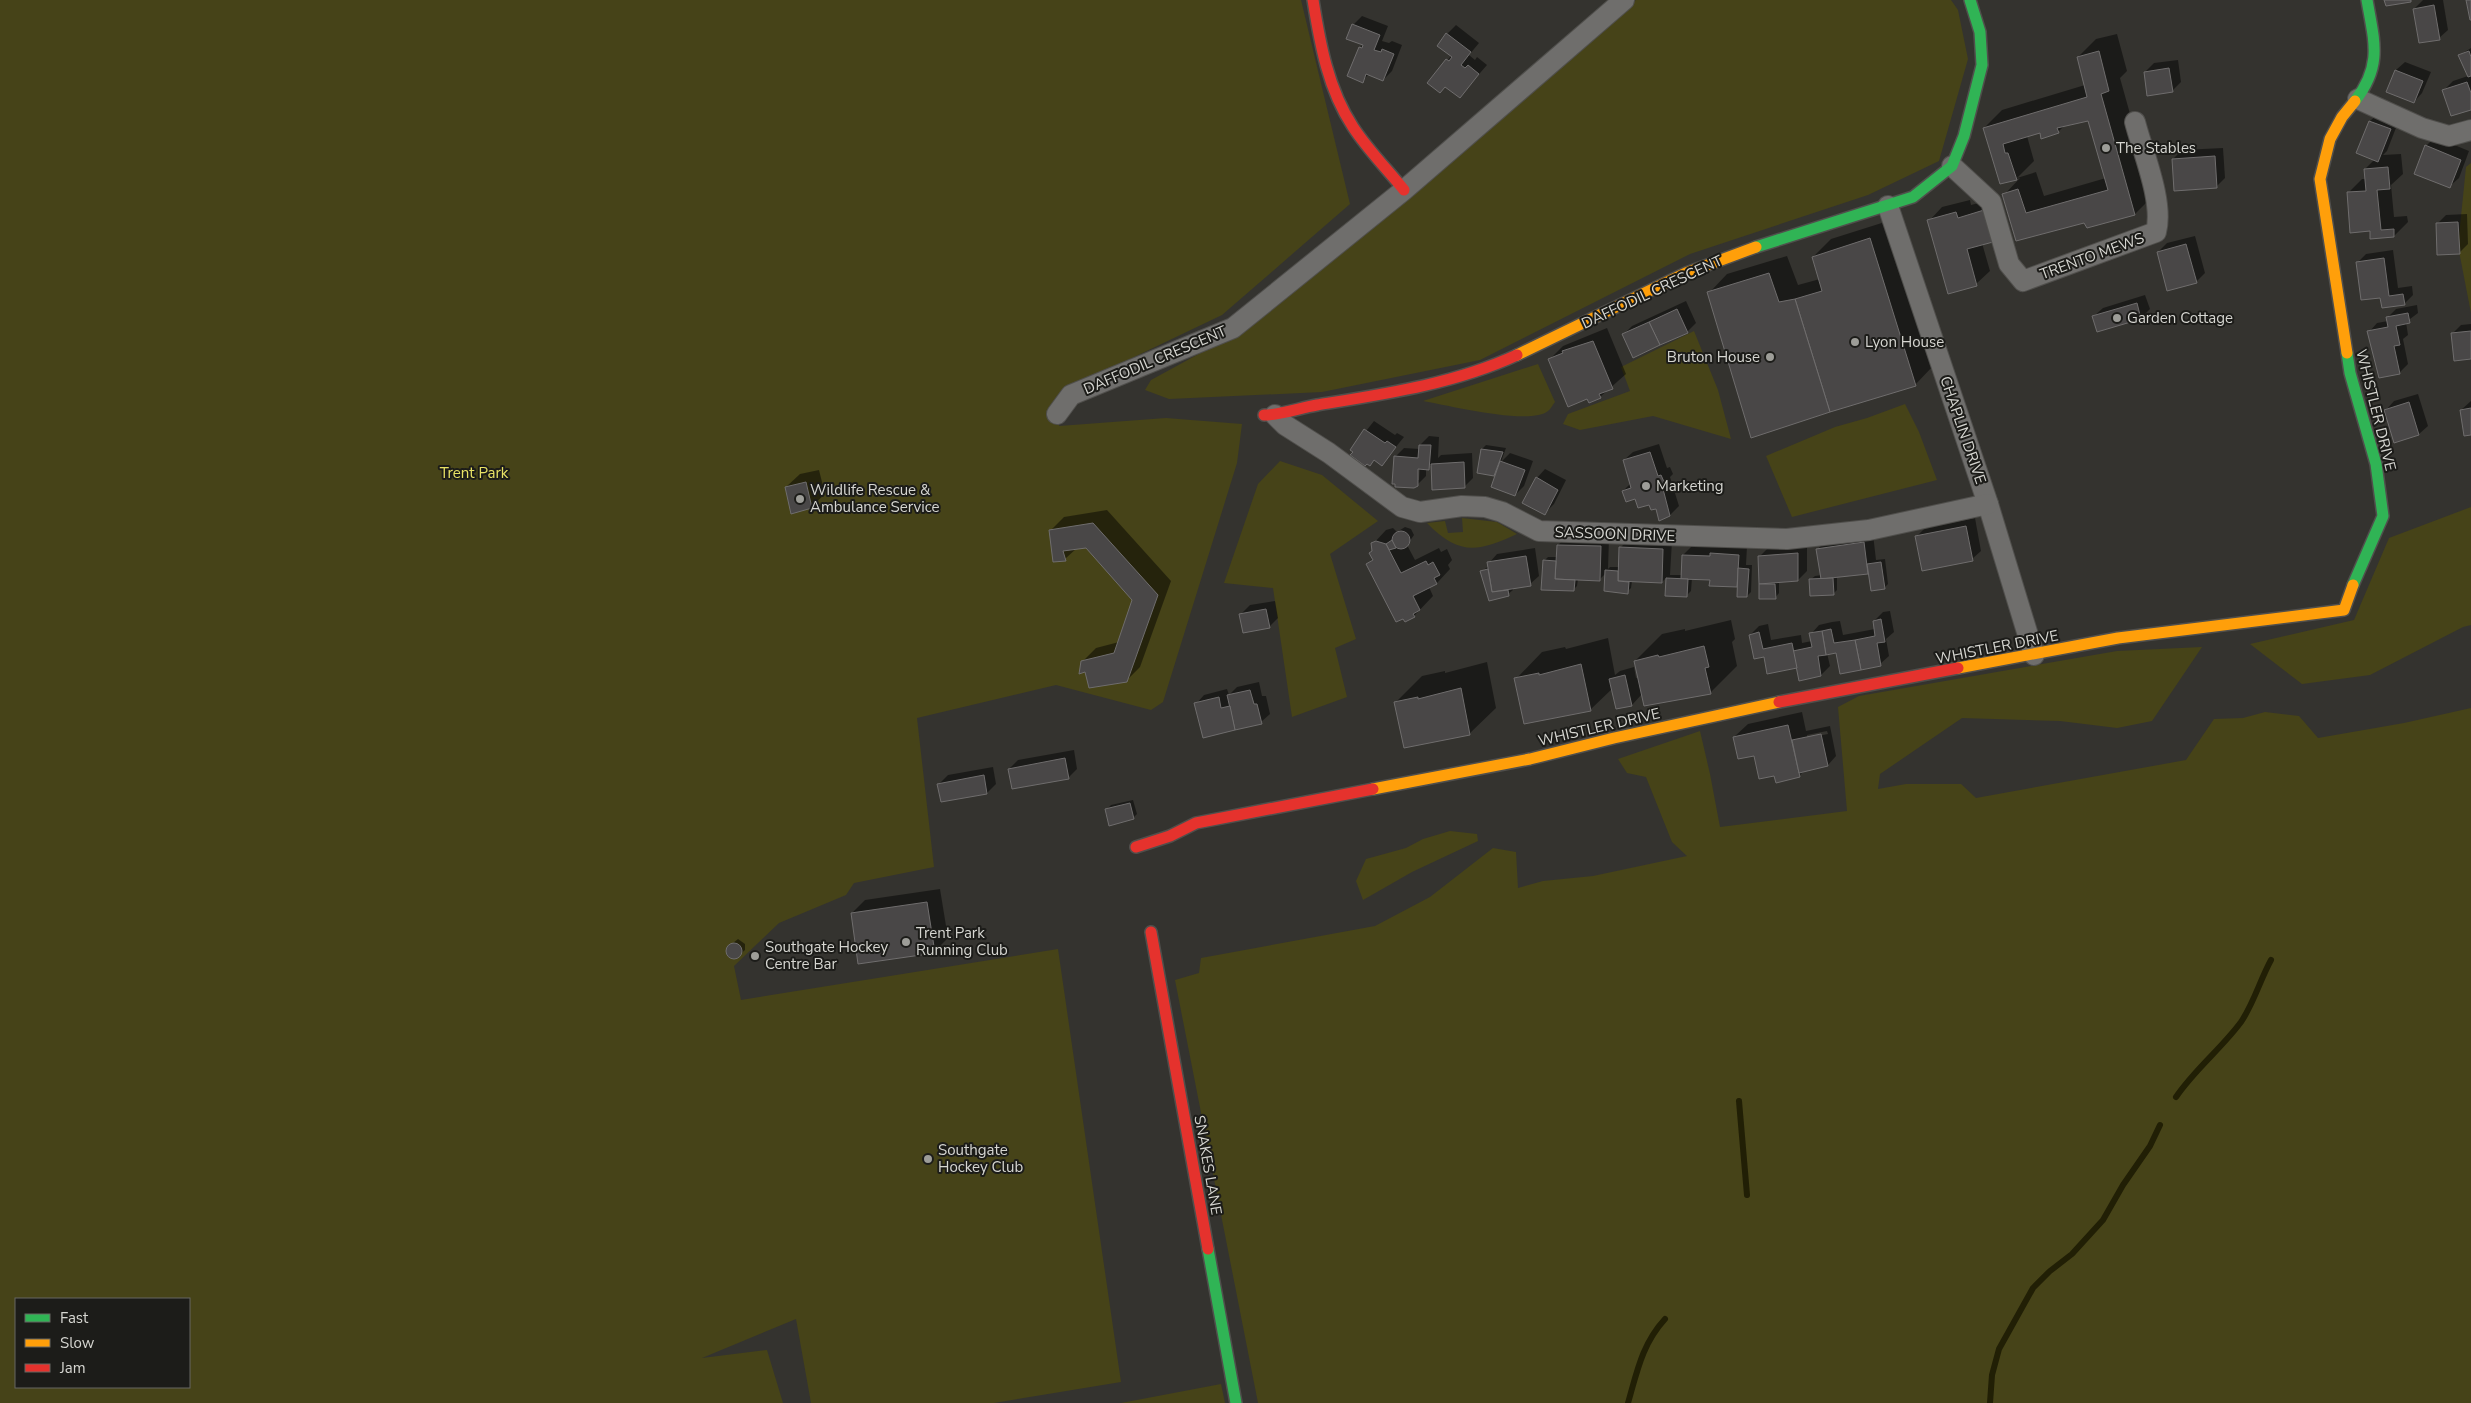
<svg xmlns="http://www.w3.org/2000/svg" width="2471" height="1403" font-family="'Nunito Sans',sans-serif">
  <rect width="100%" height="100%" fill="#34332f"/>
  <g fill="#464318" fill-rule="evenodd">
    <path d="M0,0H1301L1350,204L1222,315L1063,391L1059,426L1166,418L1242,424L1237,463L1163,702L1151,710L1056,685L917,718L934,867L854,883L846,895L779,923L734,966L741,1000L1058,949L1121,1382L994,1403H811L796,1319L702,1358L767,1350L783,1403H0ZM16,1299H189V1387H16Z"/>
    <path d="M1636,0H1951L1958,10L1968,59L1939,161L1868,195L1690,254L1480,360L1322,392L1169,399L1145,390L1151,380L1239,332L1316,271Z"/>
    <path d="M2471,163V313L2458,246L2466,167Z"/>
    <path d="M1694,331L1718,390L1731,439L1653,416L1580,430L1563,424L1568,414L1630,391L1621,367Z"/>
    <path d="M1538,364L1555,402C1553,404 1551,409 1548,411C1530,426 1447,405 1423,401Z"/>
    <path d="M1905,404L1919,432L1937,480L1792,517L1766,456L1835,427L1867,418Z"/>
    <path d="M1280,461L1322,475L1378,521L1330,554L1356,639L1335,648L1347,697L1292,717L1273,588L1224,583L1258,484Z"/>
    <path d="M2471,507V625L2463,627L2370,675L2302,684L2250,644L2354,620L2389,538Z"/>
    <path d="M1462,518L1497,522L1517,534C1478,552 1459,556 1427,523L1445,521L1448,533L1463,532Z"/>
    <path d="M2202,647L2152,721L2117,728L2060,721L1962,718L1880,774L1878,789L1906,784H1961L1976,798L2186,760L2214,719L2243,718L2265,712L2299,716L2318,738L2404,723L2471,708V1403H1258L1175,980L1199,973L1201,958L1375,926L1430,897L1493,848L1516,852L1518,888L1543,881L1593,876L1687,856L1672,842L1646,777L1627,773L1618,759L1700,731L1710,774L1720,827L1847,811L1838,707L1859,696L2117,651Z"/>
    <path d="M1450,831L1477,834L1478,841L1412,872L1363,900L1356,881L1366,859L1406,848L1423,839Z"/>
    <path d="M1221,1384L1225,1403H1121Z"/>
  </g>
  <g fill="#0007" fill-rule="evenodd">
    <path d="M2423,0H2443L2448,30L2439,38L2414,9Z"/>
    <path d="M1362,16L1388,26L1382,41L1389,43L1392,41L1402,45L1392,71L1383,80L1369,74L1362,81L1360,48L1363,44L1353,25Z"/>
    <path d="M1456,25L1479,43L1469,55L1475,60L1477,57L1487,65L1460,96L1446,86L1429,83L1451,56L1447,34Z"/>
    <path d="M2117,34L2127,71L2120,78L2153,196L2135,214L2085,221L2017,239L2004,195L2020,178L2001,183L1984,128L2002,110L2085,85L2078,57L2096,39ZM2089,119L2106,178L2044,196L2036,172L2017,178L2034,161L2027,136L2041,131L2058,132L2066,124Z"/>
    <path d="M2471,48V109L2444,90L2453,81L2468,76L2460,55Z"/>
    <path d="M2178,60L2181,82L2172,91L2145,72L2154,63Z"/>
    <path d="M2405,62L2431,72L2422,93L2414,102L2396,70Z"/>
    <path d="M2379,113L2399,120L2387,151L2383,155L2401,154L2403,174L2391,185L2394,217L2407,216L2408,222L2394,236L2371,230L2348,193L2362,179H2366L2365,169L2375,159L2370,121Z"/>
    <path d="M2435,137L2469,151L2459,178L2450,186L2426,146Z"/>
    <path d="M2223,148L2225,178L2216,187L2173,159L2182,150Z"/>
    <path d="M1998,198L1982,243L1990,271L1976,284L1929,221L1942,207L1970,200L1971,205Z"/>
    <path d="M2467,214L2468,244L2459,253L2438,223L2446,215Z"/>
    <path d="M1888,221L1933,366L1915,385L1709,293L1727,274L1787,256L1798,285L1820,279L1813,257L1831,239Z"/>
    <path d="M2195,236L2205,273L2196,282L2158,252L2167,243Z"/>
    <path d="M2393,250L2398,288L2412,286L2413,295L2404,304L2381,296L2357,263L2366,254Z"/>
    <path d="M2145,295L2150,309L2141,318L2094,316L2103,308Z"/>
    <path d="M1686,301L1696,323L1687,332L1623,335L1632,326Z"/>
    <path d="M2417,305L2418,313L2406,322L2408,335L2403,339L2408,364L2399,373L2369,332L2377,323L2388,321L2387,318L2396,309Z"/>
    <path d="M2471,324V358L2452,334L2461,325Z"/>
    <path d="M1607,328L1626,374L1600,397H1588L1549,360L1563,346Z"/>
    <path d="M2418,394L2428,426L2419,434L2386,410L2394,401Z"/>
    <path d="M2471,401V434L2461,410Z"/>
    <path d="M1374,421L1395,435L1397,433L1404,437L1382,464L1375,459L1369,465L1351,450Z"/>
    <path d="M1429,436L1439,437L1438,458L1441,455L1472,453L1473,478L1464,487L1432,465L1426,468V476L1417,485L1395,457L1404,448L1420,449V445ZM1418,463H1420L1419,480H1417Z"/>
    <path d="M1659,444L1667,468L1670,467L1673,474L1670,477L1679,506L1670,515L1623,491L1631,483L1624,460L1633,452Z"/>
    <path d="M1486,445L1506,448L1501,462L1510,453L1533,461L1524,486L1515,495L1498,470L1494,474L1482,449Z"/>
    <path d="M1545,469L1566,480L1554,504L1545,513L1537,478Z"/>
    <path d="M819,470L825,494L811,507L786,487L800,474Z"/>
    <path d="M1107,510L1171,581L1140,667L1126,681L1082,662L1096,648L1119,642L1134,599L1086,546L1077,548L1065,559L1050,531L1064,517Z"/>
    <path d="M1975,518L1981,551L1972,559L1916,537L1925,528Z"/>
    <path d="M1405,527L1411,529L1414,535L1407,545L1415,560L1439,548L1441,552L1447,549L1452,560L1448,565L1450,569L1437,583L1429,587L1433,596L1414,616L1368,564L1373,558L1370,553L1373,550V544L1386,530L1393,528L1397,532Z"/>
    <path d="M1873,534L1876,560L1885,559L1888,584L1884,588L1869,571L1837,576V590L1833,594L1810,580L1815,576L1822,575L1818,549L1826,540Z"/>
    <path d="M1567,536L1609,538L1608,569L1610,567H1620V548L1629,539L1672,541L1670,575H1683V555L1692,546H1747L1746,565H1752L1751,592L1747,596L1739,584L1737,586L1711,579L1692,578L1691,591L1687,595H1666L1667,577L1662,582L1632,581L1631,588L1627,592L1606,573L1599,580L1578,579L1577,586L1573,590L1542,589L1544,561L1548,557H1557L1558,545Z"/>
    <path d="M1807,545V571L1798,580L1779,581V593L1775,598H1760L1759,557L1768,548Z"/>
    <path d="M1535,548L1539,576L1530,584L1512,587L1513,590L1508,594L1490,599L1482,571L1489,566V563L1497,554Z"/>
    <path d="M1275,601L1278,618L1269,627L1241,614L1250,605Z"/>
    <path d="M1890,611L1894,632L1886,639L1889,656L1880,664L1837,651L1827,653L1830,666L1821,675L1765,656L1750,635L1759,626L1768,624L1771,640L1801,635L1802,643L1812,641L1811,634L1819,625L1832,622L1840,621L1843,635L1875,629L1874,621L1883,612Z"/>
    <path d="M1731,620L1735,639L1732,642L1737,666L1710,693L1642,694L1632,705L1617,708L1613,688L1590,710L1516,679L1542,652L1565,647L1566,649L1608,638L1615,675L1620,671L1634,667L1636,678L1639,677L1635,661L1662,634L1685,629V631Z"/>
    <path d="M1487,662L1496,708L1469,734L1395,703L1422,676L1445,671V673Z"/>
    <path d="M1259,682L1262,696H1266L1270,714L1261,722L1196,704L1204,695L1227,689L1229,695L1237,687Z"/>
    <path d="M1802,712L1806,731L1830,726L1836,756L1828,765L1805,770L1799,776L1755,754L1734,737L1748,724ZM1827,731L1828,734L1807,738V735Z"/>
    <path d="M1074,750L1077,769L1068,778L1009,769L1018,760Z"/>
    <path d="M993,767L996,784L987,793L939,784L948,775Z"/>
    <path d="M1133,800L1137,814L1133,818L1107,809L1111,805Z"/>
    <path d="M940,889L948,938L934,952L852,913L865,900Z"/>
    <path d="M738,939L745,944V950L736,958L730,957L728,954V947Z"/>
  </g>
  <g fill="none" stroke-linecap="round" stroke-linejoin="round">
    <g stroke="#211f05" stroke-width="6">
      <path d="M2176,1097C2195,1069 2221,1049 2241,1022C2254,1003 2260,980 2271,960"/>
      <path d="M1739,1101L1747,1195"/>
      <path d="M1628,1403C1637,1372 1642,1344 1665,1319"/>
      <path d="M1990,1403L1992,1375L1999,1349L2033,1288L2050,1271L2072,1254L2103,1220L2123,1185L2150,1146L2160,1125"/>
    </g>
  </g>
  <g fill="#494747" stroke="#6f6d6d">
    <path d="M2384,0H2411V2L2386,6Z"/>
    <path d="M2466,0H2471V20H2470Z"/>
    <path d="M2434,5L2440,40L2419,43L2413,9Z"/>
    <path d="M1352,24L1380,35L1374,50L1381,52L1382,49L1394,54L1383,81L1366,74L1363,83L1347,76L1359,47L1362,48L1363,45L1346,39Z"/>
    <path d="M1446,33L1471,52L1461,65L1465,68L1468,65L1479,74L1460,98L1445,87L1440,93L1427,83L1446,59L1449,61L1452,57L1437,46Z"/>
    <path d="M2099,51L2109,91L2101,94L2135,215L2087,228L2084,223L2016,241L2002,194L2018,189L2026,213L2108,190L2088,121L2057,128L2059,133L2041,139L2040,133L2003,144L2005,153H2008L2017,180L2000,184L1983,128L2087,97L2077,57Z"/>
    <path d="M2469,51L2471,57V76L2468,77L2458,55Z"/>
    <path d="M2169,68L2173,92L2147,96L2144,72Z"/>
    <path d="M2395,70L2423,81L2414,103L2386,92Z"/>
    <path d="M2467,82L2471,93V110L2451,116L2442,90Z"/>
    <path d="M2369,121L2391,129L2378,162L2356,153Z"/>
    <path d="M2425,145L2461,160L2450,188L2414,174Z"/>
    <path d="M2215,156L2217,188L2174,191L2172,159Z"/>
    <path d="M2388,167L2390,189L2377,190L2381,230L2394,229V237L2370,239V231L2350,233L2347,192L2366,191L2364,169Z"/>
    <path d="M1984,210L1993,242L1967,249L1977,286L1948,294L1927,220L1956,212L1958,218Z"/>
    <path d="M2458,222L2460,254L2437,255L2436,223Z"/>
    <path d="M1870,238L1916,386L1830,412L1795,299L1822,291L1812,257Z"/>
    <path d="M2186,244L2197,283L2167,291L2157,252Z"/>
    <path d="M2384,258L2389,296L2403,294L2405,305L2382,308L2380,298L2361,300L2356,262Z"/>
    <path d="M1769,273L1779,302L1795,299L1830,412L1751,438L1707,292Z"/>
    <path d="M2137,303L2141,319L2097,332L2092,316Z"/>
    <path d="M1677,309L1688,333L1660,345L1649,322Z"/>
    <path d="M2408,313L2410,323L2396,326L2400,345L2394,346L2400,374L2379,378L2367,331L2388,327L2386,317Z"/>
    <path d="M1649,322L1660,345L1633,358L1622,334Z"/>
    <path d="M2471,331V359L2454,361L2451,333Z"/>
    <path d="M1593,341L1613,389L1599,394L1601,398L1589,403L1587,399L1568,407L1548,359L1563,353L1562,351Z"/>
    <path d="M2409,402L2419,435L2394,443L2384,410Z"/>
    <path d="M2471,408V435L2464,436L2460,410Z"/>
    <path d="M1364,429L1385,443L1387,441L1396,447L1382,466L1374,460L1370,466L1367,464L1365,466L1350,455L1353,452L1350,450Z"/>
    <path d="M1419,445H1431L1429,470L1418,469V486L1414,488L1395,487V484H1392L1394,456L1418,458Z"/>
    <path d="M1481,449L1503,452L1494,476L1477,473Z"/>
    <path d="M1650,452L1658,476L1661,475L1665,484L1662,485L1670,516L1659,521L1656,509L1651,510L1649,505L1638,508L1635,499L1626,502L1622,491L1631,488L1623,460Z"/>
    <path d="M1500,461L1525,470L1515,496L1491,487Z"/>
    <path d="M1464,462L1465,488L1432,490L1431,464Z"/>
    <path d="M1536,477L1558,490L1545,515L1522,503Z"/>
    <path d="M806,482L812,508L791,514L785,487Z"/>
    <path d="M1093,523L1158,595L1127,682L1089,688L1085,672L1079,674L1081,661L1114,653L1132,600L1086,548L1063,551L1066,561L1053,562L1049,530Z"/>
    <path d="M1966,526L1973,561L1922,571L1915,536Z"/>
    <circle cx="1401" cy="540" r="9"/>
    <path d="M1392,540L1396,548L1389,550L1386,544Z"/>
    <path d="M1376,541L1386,544L1401,573L1426,561L1428,565L1433,562L1440,575L1434,578L1437,584L1413,596L1420,610L1413,614L1415,617L1405,622L1403,619L1396,622L1366,564L1373,560L1369,553L1372,551L1371,543Z"/>
    <path d="M1864,542L1868,574L1821,579L1816,549Z"/>
    <path d="M1557,545L1601,546L1600,581L1555,579Z"/>
    <path d="M1619,547L1663,549L1662,583L1618,581Z"/>
    <path d="M1710,553L1739,555L1737,587L1709,586L1710,580L1681,579L1682,555L1710,556Z"/>
    <path d="M1798,553V581L1759,584L1758,556Z"/>
    <path d="M1526,556L1531,586L1492,592L1487,562Z"/>
    <path d="M1543,560L1556,561L1555,579L1575,580L1574,591L1541,590Z"/>
    <path d="M1881,562L1885,589L1871,591L1867,564Z"/>
    <path d="M1738,568L1749,569L1747,597H1737Z"/>
    <path d="M1488,569L1492,592L1508,590L1509,596L1489,601L1480,571Z"/>
    <path d="M1605,570L1618,571V581L1629,582L1628,594L1604,591Z"/>
    <path d="M1666,578L1688,579L1687,597L1665,596Z"/>
    <path d="M1833,578L1834,595L1810,596L1809,579Z"/>
    <path d="M1759,584H1775L1776,599H1759Z"/>
    <path d="M1266,609L1270,628L1243,633L1239,614Z"/>
    <path d="M1881,619L1885,642L1877,643L1881,666L1861,670L1855,640L1875,636L1873,621Z"/>
    <path d="M1831,629L1834,643L1855,640L1861,670L1840,674L1836,653L1826,655L1822,631Z"/>
    <path d="M1822,631L1826,655L1818,656L1821,676L1799,681L1793,651L1812,647L1809,633Z"/>
    <path d="M1759,632L1763,649L1792,643L1797,668L1767,674L1764,657L1754,659L1749,635Z"/>
    <path d="M1704,646L1709,667L1705,668L1711,694L1644,706L1634,661L1658,655L1659,657Z"/>
    <path d="M1581,664L1591,711L1524,724L1514,678L1539,673V675Z"/>
    <path d="M1625,675L1632,706L1616,709L1609,679Z"/>
    <path d="M1461,688L1470,735L1404,748L1394,702L1418,697V699Z"/>
    <path d="M1250,690L1254,704H1257L1262,724L1235,730L1227,695Z"/>
    <path d="M1219,697L1221,708L1230,706L1235,730L1203,738L1194,703Z"/>
    <path d="M1788,725L1800,777L1776,783L1774,776L1759,779L1754,756L1738,759L1733,737Z"/>
    <path d="M1821,734L1828,766L1799,773L1792,740Z"/>
    <path d="M1065,758L1069,779L1012,789L1008,769Z"/>
    <path d="M984,775L987,794L941,802L937,784Z"/>
    <path d="M1130,803L1134,819L1109,826L1105,809Z"/>
    <path d="M927,902L935,953L858,964L851,913Z"/>
    <circle cx="734" cy="951" r="8"/>
  </g>
  <g fill="none" stroke-linecap="round" stroke-linejoin="round">
    <defs>
      <g id="street">
        <path d="M2358,99L2422,128L2449,136L2471,130"/>
        <path d="M1952,166L1991,202L2009,264L2023,281L2156,232C2164,202 2143,153 2135,122"/>
        <path d="M1888,206L1988,504L2034,655"/>
        <path d="M1057,414L1071,395L1233,328L1404,190L1624,0"/>
        <path d="M1275,415L1285,425L1329,453L1402,507L1420,512L1462,506L1485,507L1502,512L1539,531L1787,539L1869,530L1988,504"/>
      </g>
      <g id="fast">
        <path d="M2355,101C2383,65 2374,41 2367,0"/>
        <path d="M1756,247L1913,197L1952,166L1964,136L1982,65L1980,32L1970,0"/>
        <path d="M2347,353L2350,373L2376,464L2383,516L2353,585"/>
        <path d="M1208,1249L1236,1403"/>
      </g>
      <g id="slow">
        <path d="M2347,353L2320,179L2330,139L2342,117L2355,101"/>
        <path d="M1517,355L1686,273L1756,247"/>
        <path d="M1958,668L2118,638L2344,610L2353,585"/>
        <path d="M1373,789L1530,759L1614,738L1779,702"/>
      </g>
      <g id="jam">
        <path d="M1313,0C1320,44 1328,89 1353,127C1368,150 1387,169 1404,190"/>
        <path d="M1264,415C1282,415 1299,408 1317,405C1385,394 1454,384 1517,355"/>
        <path d="M1779,702L1958,668"/>
        <path d="M1136,847L1170,836L1196,823L1373,789"/>
        <path d="M1151,932L1208,1249"/>
      </g>
    </defs>
    <use href="#street" stroke="#504f4c" stroke-width="22"/>
    <use href="#fast" stroke="#504f4c" stroke-width="14"/>
    <use href="#slow" stroke="#504f4c" stroke-width="14"/>
    <use href="#jam" stroke="#504f4c" stroke-width="14"/>
    <use href="#street" stroke="#6f6e6c" stroke-width="20"/>
    <use href="#fast" stroke="#30b455" stroke-width="11"/>
    <use href="#slow" stroke="#ff9f0a" stroke-width="11"/>
    <use href="#jam" stroke="#e5322d" stroke-width="11"/>
  </g>
  <g fill="#9d9d98" stroke="#1c1c19" stroke-width="2">
    <circle cx="2106" cy="148" r="5"/>
    <circle cx="2117" cy="318" r="5"/>
    <circle cx="1855" cy="342" r="5"/>
    <circle cx="1770" cy="357" r="5"/>
    <circle cx="1646" cy="486" r="5"/>
    <circle cx="800" cy="499" r="5"/>
    <circle cx="906" cy="942" r="5"/>
    <circle cx="755" cy="956" r="5"/>
    <circle cx="928" cy="1159" r="5"/>
  </g>
  <g text-anchor="middle" stroke-width="4" stroke-linejoin="round" paint-order="stroke">
    <g font-size="15" fill="#d6d6d1" stroke="#1c1c19" text-anchor="start">
      <text x="2116" y="153">The Stables</text>
      <text x="2127" y="323">Garden Cottage</text>
      <text x="1865" y="347">Lyon House</text>
      <text x="1760" y="362" text-anchor="end">Bruton House</text>
      <text x="1656" y="491">Marketing</text>
      <text x="810" y="495">Wildlife Rescue &amp;<tspan x="810" dy="17">Ambulance Service</tspan></text>
      <text x="916" y="938">Trent Park<tspan x="916" dy="17">Running Club</tspan></text>
      <text x="765" y="952">Southgate Hockey<tspan x="765" dy="17">Centre Bar</tspan></text>
      <text x="938" y="1155">Southgate<tspan x="938" dy="17">Hockey Club</tspan></text>
    </g>
    <g font-size="15" fill="#d6d6d1" stroke="#1c1c19">
      <text transform="translate(2092 256) rotate(-20)" y="5">TRENTO MEWS</text>
      <text transform="translate(1652 292) rotate(-25)" y="5">DAFFODIL CRESCENT</text>
      <text transform="translate(1155 360) rotate(-23)" y="5">DAFFODIL CRESCENT</text>
      <text transform="translate(2376 410) rotate(76)" y="5">WHISTLER DRIVE</text>
      <text transform="translate(1963 430) rotate(71)" y="5">CHAPLIN DRIVE</text>
      <text transform="translate(1615 534) rotate(2)" y="5">SASSOON DRIVE</text>
      <text transform="translate(1997 647) rotate(-11)" y="5">WHISTLER DRIVE</text>
      <text transform="translate(1599 727) rotate(-13)" y="5">WHISTLER DRIVE</text>
      <text transform="translate(1208 1165) rotate(80)" y="5">SNAKES LANE</text>
    </g>
    <g font-size="15" fill="#e8e265" stroke="#1c1c19">
      <text x="474" y="478">Trent Park</text>
    </g>
  </g>
  <rect x="15" y="1298" width="175" height="90" fill="#1c1c19" stroke="#666663"/>
  <rect x="25" y="1314" width="25" height="8" fill="#30b455" stroke="#666663"/>
  <text x="60" y="1323" font-size="15" fill="#d6d6d1">Fast</text>
  <rect x="25" y="1339" width="25" height="8" fill="#ff9f0a" stroke="#666663"/>
  <text x="60" y="1348" font-size="15" fill="#d6d6d1">Slow</text>
  <rect x="25" y="1364" width="25" height="8" fill="#e5322d" stroke="#666663"/>
  <text x="60" y="1373" font-size="15" fill="#d6d6d1">Jam</text>
</svg>
